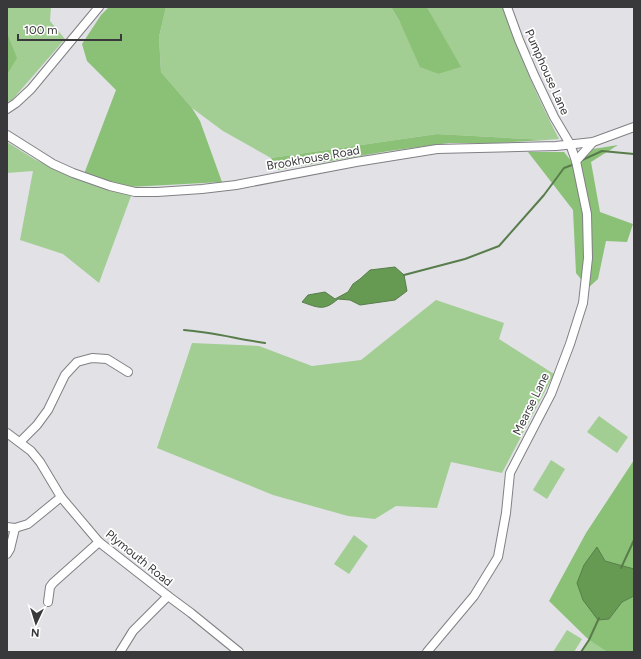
<svg xmlns="http://www.w3.org/2000/svg" width="641" height="659" font-family="Figtree,sans-serif">
  <rect width="100%" height="100%" fill="#e1e1e6"/>
  <g fill="#a2ce93">
    <path d="M7,7H51L50,21L65,39L12,100L7,102Z"/>
    <path d="M166,7H391L400,22L439,74L460,67L427,7H503C518,53 537,97 559,139L546,140L437,134L271,158L223,131L192,108L161,72L159,37Z"/>
    <path d="M7,142L34,159L71,177L131,196L99,283L63,254L20,240L33,171L7,173Z"/>
    <path d="M436,300L504,323L499,339L554,374L502,473L451,462L437,508L396,506L375,519L348,516L273,495L157,448L192,343L259,346L312,366L361,360Z"/>
    <path d="M599,416L628,437L617,453L587,432Z"/>
    <path d="M551,460L565,469L547,499L533,490Z"/>
    <path d="M354,535L368,546L349,574L334,564Z"/>
    <path d="M567,630L582,639L574,652H553Z"/>
    <path d="M589,640L607,652H581Z"/>
  </g>
  <g fill="#8bc176">
    <path d="M109,7H166L159,37L161,72L192,108L200,121L222,182L129,187L84,174L116,90L87,61L82,44L101,15Z"/>
    <path d="M391,7H427L461,67L439,74L420,67L400,22Z"/>
    <path d="M7,33L17,58L8,73H7Z"/>
    <path d="M437,134L546,140L496,143H449L389,151L277,170L271,158Z"/>
    <path d="M618,145L591,162L600,212L633,224L627,242L606,241L598,279L588,288L576,273L573,210L528,152H564L572,162L578,161L593,149Z"/>
    <path d="M634,460V569L605,561L597,547L609,619L622,602L634,596V652H607L589,640L549,601L586,533Z"/>
  </g>
  <g fill="#669a52" stroke="#587d4b">
    <path d="M395,267L404,275L407,291L395,300L360,305L350,300L338,299C324,311 319,308 302,302L308,295L325,292L335,299L348,292L353,284L360,279L370,270Z"/>
    <path d="M597,547L605,561L634,569V596L622,602L609,619L598,620L583,600L577,583L584,565Z"/>
  </g>
  <g fill="none" stroke-linecap="round" stroke-linejoin="round">
    <g stroke="#587d4b" stroke-width="2">
      <path d="M580,161L602,151L634,154"/>
      <path d="M404,275L465,259L499,246L544,195L564,168L572,165"/>
      <path d="M184,330C211,332 238,339 265,343"/>
      <path d="M621,568L634,540"/>
      <path d="M581,652L589,640L599,618"/>
    </g>
    <defs>
      <g id="minor">
        <path d="M7,109L16,103L31,89L99,7"/>
        <path d="M7,135L53,164L73,173L110,186L135,192H157L202,189L236,185L356,162L437,149L556,146L593,142L634,127"/>
        <path d="M576,161L593,142"/>
        <path d="M7,433L31,451L40,462L61,497L99,542L168,596L191,613L239,652"/>
        <path d="M20,442L37,425L48,410L65,375L77,362L92,358L107,359L128,372"/>
        <path d="M7,527L15,528L28,524L61,497"/>
        <path d="M7,554L10,549L15,528"/>
        <path d="M48,602L50,587L53,583L99,542"/>
        <path d="M120,652L133,631L168,596"/>
        <path d="M427,652L474,596L498,557L506,513L510,473L551,394L570,344L583,303L588,258L587,214L576,161L570,144L554,117L534,75L519,40L507,7"/>
      </g>
    </defs>
    <use href="#minor" stroke="#808085" stroke-width="10"/>
    <use href="#minor" stroke="#fff" stroke-width="8"/>
  </g>
  <g text-anchor="middle" stroke-width="3.5" stroke-linejoin="round" paint-order="stroke">
    <g font-size="12" fill="#39393b" stroke="#fff">
      <text transform="translate(547 72) rotate(66)" y="4">Pumphouse Lane</text>
      <text transform="translate(313 158) rotate(-10)" y="4">Brookhouse Road</text>
      <text transform="translate(531 404) rotate(-64)" y="4">Mearse Lane</text>
      <text transform="translate(139 558) rotate(39)" y="4">Plymouth Road</text>
    </g>
  </g>
  <rect width="641" height="659" fill="none" stroke="#39393b" stroke-width="16"/>
  <g transform="translate(36 623) rotate(184)" stroke="#ffffff" stroke-width="3" paint-order="stroke">
  <path d="M0-3L7 15L0 10L-7 15Z" fill="#39393b"/>
  <text y="-6" font-size="11" font-weight="bold" text-anchor="middle" fill="#39393b">N</text>
  </g>
  <path d="M18 34v6h103v-6" fill="none" stroke="#39393b" stroke-width="2"/>
  <text x="24" y="34" font-size="12" fill="#39393b" stroke="#ffffff" stroke-width="3" paint-order="stroke">100 m</text>
</svg>
